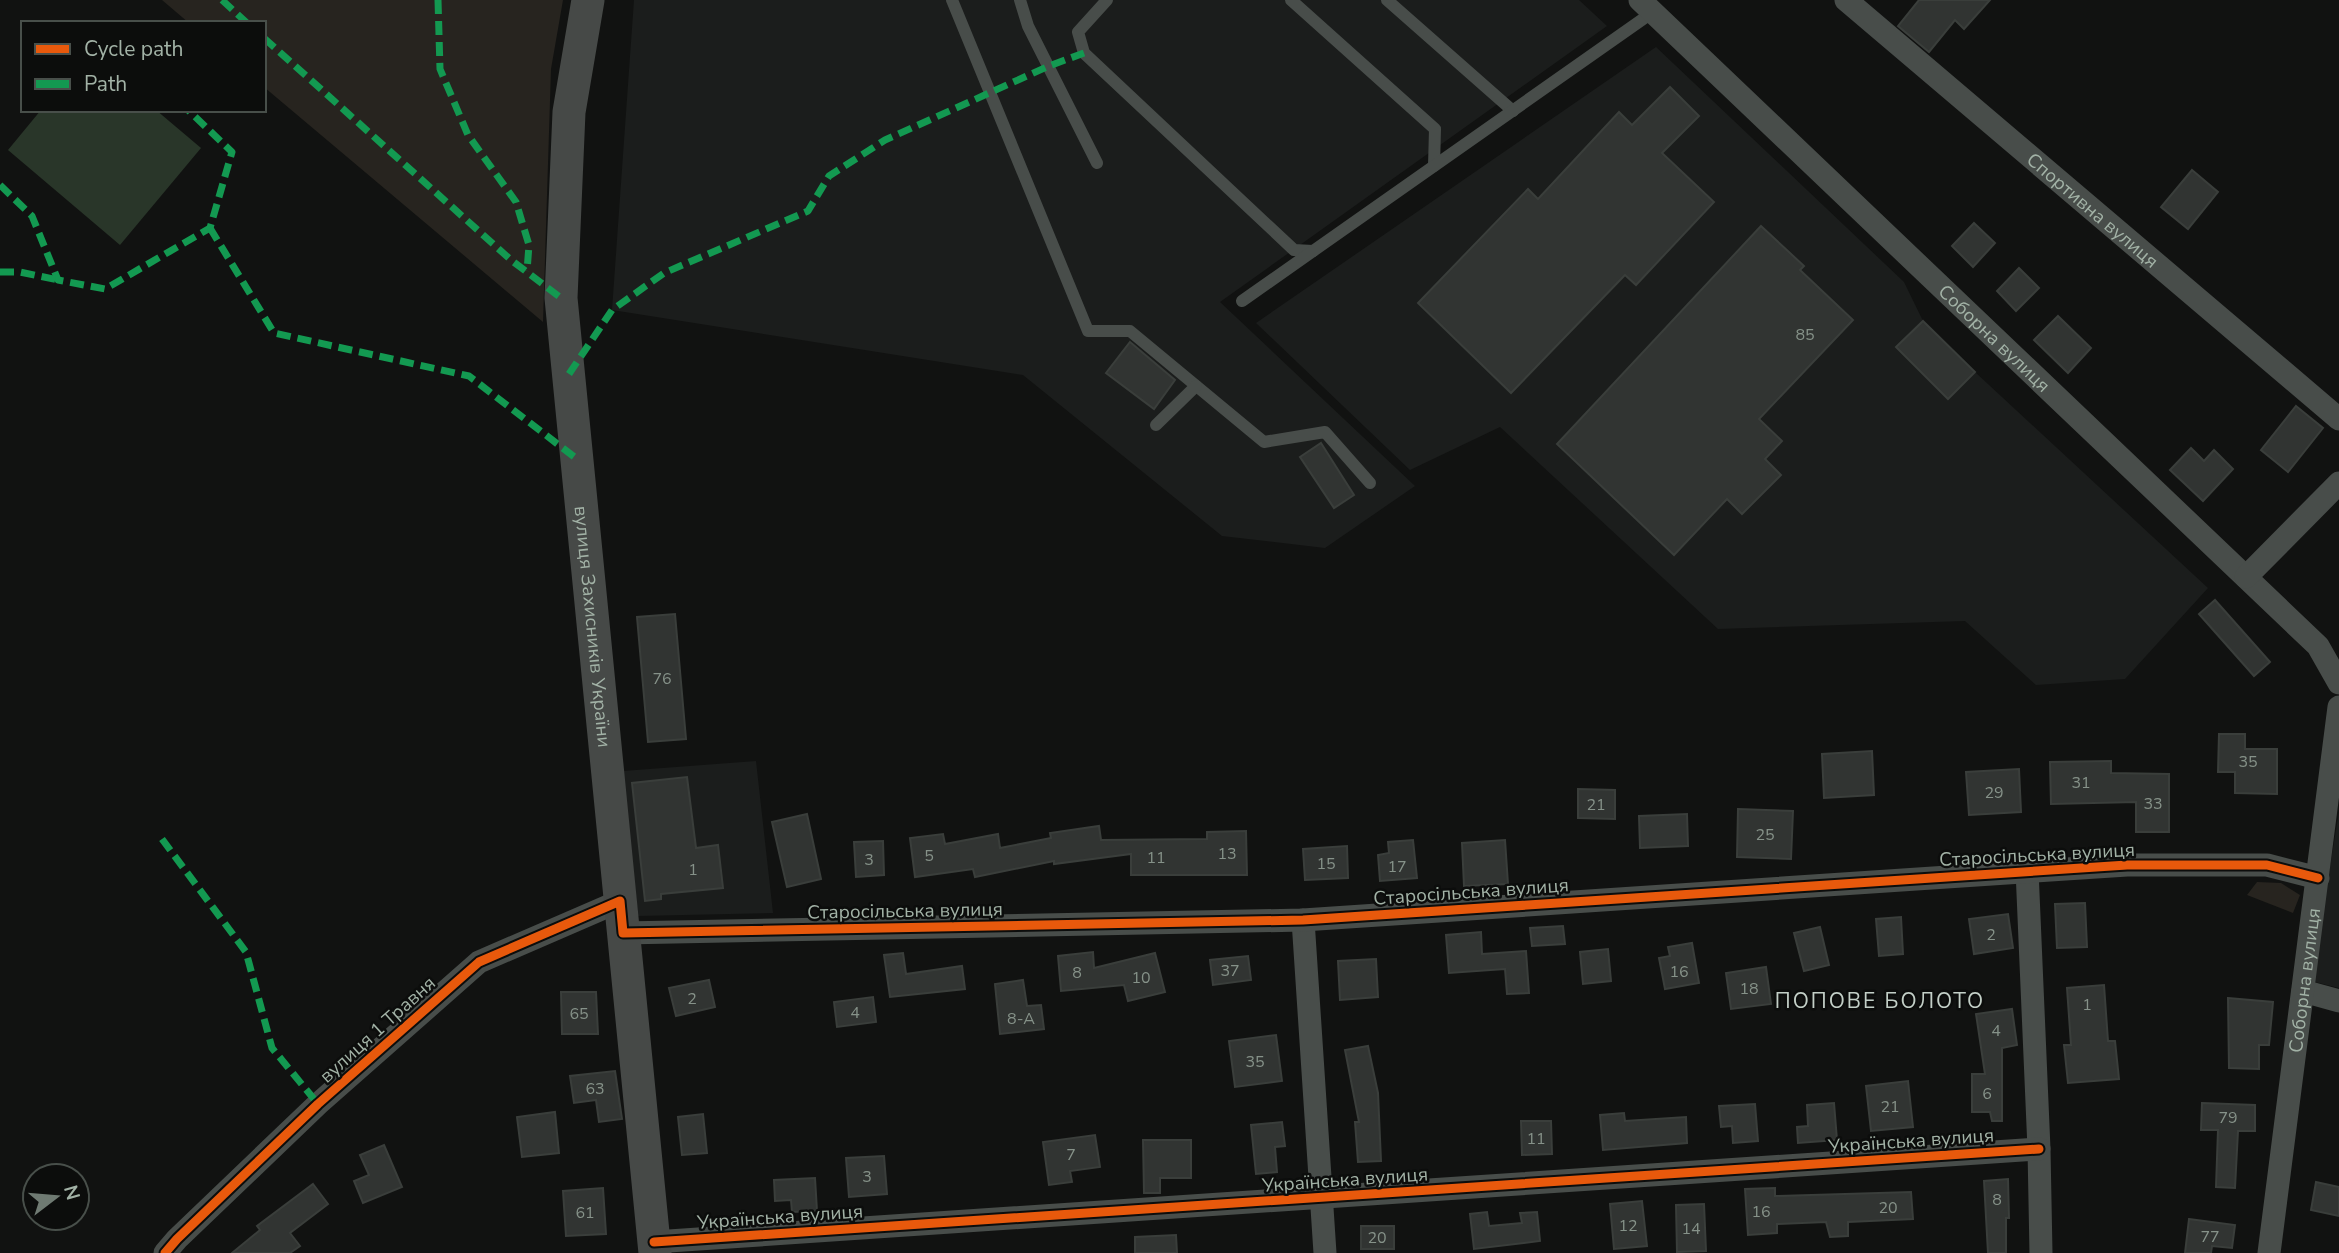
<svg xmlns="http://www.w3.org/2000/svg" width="2339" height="1253" font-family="'Nunito Sans',sans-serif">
  <rect width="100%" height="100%" fill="#111211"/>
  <g fill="#1b1d1c">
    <path d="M634,0H1579L1607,26L1220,302L1415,486L1325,548L1222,536L1023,375L612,310Z"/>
    <path d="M1656,47L1904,282L1923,321L1975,372L2208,588L2125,679L2036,685L1965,621L1718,629L1500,427L1410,470L1256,323Z"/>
    <path d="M756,761L773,913L638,916L623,771Z"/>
    <path d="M2339,812V988L2311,981Z"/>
  </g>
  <g fill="#27241f">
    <path d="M162,0H563L551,69L543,322L264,87V23H189Z"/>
    <path d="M2257,882L2281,883L2300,895L2293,913L2247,895Z"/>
  </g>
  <path fill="#293629" d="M41,110H156L201,148L120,245L8,150Z"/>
  <g fill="#313432" stroke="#3a3e3b" stroke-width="2">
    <path d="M1919,0H1990L1964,29L1955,20L1929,52L1898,26Z"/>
    <path d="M1670,87L1699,116L1662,153L1714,202L1636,285L1625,275L1511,393L1418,303L1528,189L1538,199L1619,112L1632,125Z"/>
    <path d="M2192,170L2218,192L2188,229L2161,207Z"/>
    <path d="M1974,223L1995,243L1973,267L1952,246Z"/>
    <path d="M1761,226L1804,266L1800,270L1853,320L1759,419L1782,441L1765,459L1781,475L1742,514L1727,499L1674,555L1557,444Z"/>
    <path d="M2019,268L2039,288L2016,311L1997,291Z"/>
    <path d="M2058,316L2091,348L2068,373L2034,340Z"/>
    <path d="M1923,321L1975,372L1948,399L1896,347Z"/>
    <path d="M1130,342L1175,380L1154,409L1106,373Z"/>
    <path d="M2296,406L2323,428L2288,472L2261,450Z"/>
    <path d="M1321,443L1354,495L1334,508L1300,457Z"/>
    <path d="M2191,448L2204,461L2214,450L2233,469L2203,501L2170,470Z"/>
    <path d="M2215,600L2270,662L2254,676L2199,614Z"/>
    <path d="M675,614L686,739L648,742L637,617Z"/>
    <path d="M2219,734H2245V749H2277V794L2235,793V772H2218Z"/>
    <path d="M1872,751L1874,795L1824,798L1822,754Z"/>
    <path d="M2111,761V773L2169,774V832H2136V802L2051,804L2050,762Z"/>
    <path d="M2019,769L2021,812L1969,815L1966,772Z"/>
    <path d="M687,777L696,848L718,845L723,888L661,894V899L645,901L632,783Z"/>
    <path d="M1578,789L1615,790V819L1578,818Z"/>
    <path d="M1738,809L1793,811L1791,859L1737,857Z"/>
    <path d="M807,814L821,879L787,887L772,822Z"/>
    <path d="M1687,814L1688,846L1640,848L1639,816Z"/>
    <path d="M1099,826L1101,840L1207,839V832L1246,831L1247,875H1131V854L1054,864V861L975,877L973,869L915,877L910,838L943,834L945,844L998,834L1000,848L1051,838L1050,833Z"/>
    <path d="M1413,840L1417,878L1380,881L1378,855L1389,853L1388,842Z"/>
    <path d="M1505,840L1508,884L1464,886L1462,843Z"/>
    <path d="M883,841L884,875L856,877L854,842Z"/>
    <path d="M1347,846L1348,878L1305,880L1303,849Z"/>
    <path d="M2085,903L2087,947L2057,948L2055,904Z"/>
    <path d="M2008,914L2013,948L1974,954L1969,919Z"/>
    <path d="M1901,917L1903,954L1879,956L1876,919Z"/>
    <path d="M1563,926L1565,944L1532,946L1530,928Z"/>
    <path d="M1820,927L1829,965L1804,971L1794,933Z"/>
    <path d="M1481,932L1482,954L1526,951L1529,993L1507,994L1505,969L1449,973L1446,935Z"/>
    <path d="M1692,943L1699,983L1665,989L1659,958L1670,956L1668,947Z"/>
    <path d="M1608,949L1611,981L1583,984L1580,952Z"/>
    <path d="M1093,952L1094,968L1155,953L1165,992L1128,1001L1124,985L1061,991L1058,956Z"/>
    <path d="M903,953L906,974L962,966L965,989L890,997L884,955Z"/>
    <path d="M1248,956L1251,980L1213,985L1210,960Z"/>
    <path d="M1376,959L1378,997L1340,1000L1338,961Z"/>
    <path d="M1766,967L1771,1004L1731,1009L1726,973Z"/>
    <path d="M709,980L715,1007L676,1016L669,988Z"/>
    <path d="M1023,980L1027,1006L1041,1005L1044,1029L1000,1034L995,984Z"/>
    <path d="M2104,985L2108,1041H2115L2119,1079L2068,1083L2064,1045H2071L2067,988Z"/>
    <path d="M561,992H596L598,1034H562Z"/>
    <path d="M873,997L876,1022L837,1027L834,1002Z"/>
    <path d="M2228,998L2273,1002L2269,1045H2259V1069L2229,1068Z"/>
    <path d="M2012,1009L2017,1045L2002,1048V1121H1992L1990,1112H1972V1074H1985L1976,1014Z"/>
    <path d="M1276,1035L1282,1081L1235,1087L1229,1041Z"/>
    <path d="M1368,1046L1378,1093L1381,1161L1358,1162L1355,1122H1359L1345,1050Z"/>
    <path d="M615,1071L622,1119L599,1122L596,1100L574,1103L570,1076Z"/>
    <path d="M1908,1081L1913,1127L1871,1131L1866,1086Z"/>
    <path d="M1834,1103L1837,1140L1798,1143L1797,1127L1808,1126L1807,1105Z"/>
    <path d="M2202,1103L2255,1105V1131H2238L2235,1188L2216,1187L2218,1130H2201Z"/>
    <path d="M1755,1104L1758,1141L1733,1143L1732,1126L1721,1127L1719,1106Z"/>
    <path d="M555,1112L559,1153L522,1157L517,1117Z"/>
    <path d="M1624,1113L1625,1121L1686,1117L1687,1143L1603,1150L1600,1115Z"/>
    <path d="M703,1114L707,1153L682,1155L678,1117Z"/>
    <path d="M1521,1121H1551L1552,1154L1522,1155Z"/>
    <path d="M1282,1122L1285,1146L1275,1147L1277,1172L1256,1174L1251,1125Z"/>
    <path d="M1095,1135L1100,1167L1070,1171L1072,1182L1049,1185L1043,1142Z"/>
    <path d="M1143,1140H1191V1178H1160V1193H1144Z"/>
    <path d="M384,1145L402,1187L363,1203L354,1181L369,1175L360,1155Z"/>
    <path d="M884,1156L887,1194L849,1197L846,1158Z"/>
    <path d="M815,1178L817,1211L792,1212L791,1200L775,1201L774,1180Z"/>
    <path d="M2008,1179L2009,1218H2006V1253H1988L1984,1181Z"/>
    <path d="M2316,1182L2339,1187V1216L2311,1210Z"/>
    <path d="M313,1184L328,1204L290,1233L300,1246L290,1253H232L260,1230L257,1226Z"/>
    <path d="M603,1188L606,1234L566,1236L563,1191Z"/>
    <path d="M1775,1188V1196L1911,1192L1913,1219L1848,1222V1236L1830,1237L1826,1222L1777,1224V1233L1748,1235L1745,1189Z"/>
    <path d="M1642,1201L1647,1246L1614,1249L1610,1204Z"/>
    <path d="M1704,1204L1706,1251L1677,1252L1676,1205Z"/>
    <path d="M1487,1212L1489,1226L1522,1223L1520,1213L1537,1212L1540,1241L1474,1249L1470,1214Z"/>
    <path d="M2189,1219L2235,1225L2232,1248L2212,1246L2211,1253H2185Z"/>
    <rect x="1361" y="1226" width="33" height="23"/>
    <path d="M1176,1235L1177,1253H1135V1237Z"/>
  </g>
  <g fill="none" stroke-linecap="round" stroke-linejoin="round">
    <g stroke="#484d4a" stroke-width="12">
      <path d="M952,0L1088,331H1130L1264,442L1325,432L1370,483"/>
      <path d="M1020,0L1028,26L1097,163"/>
      <path d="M1107,0L1078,32L1084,53L1294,250L1313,251"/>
      <path d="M1291,0L1435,129L1434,166"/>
      <path d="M1387,0L1513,111"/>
      <path d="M1242,301L1653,12"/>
      <path d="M1156,425L1196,386"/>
    </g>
    <g stroke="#484d4a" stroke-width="23">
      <path id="s1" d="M1640,0L2318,646L2339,683"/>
      <path id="s2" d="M1846,0L2339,419"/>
      <path d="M2246,577L2339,483"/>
      <path d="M2027,870L2039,1149L2041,1253"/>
      <path d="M1303,920L1325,1253"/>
      <path d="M2303,991L2339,1001"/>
      <path d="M654,1242L2039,1149"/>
      <path d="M165,1253L177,1239L318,1104L479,962L620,901L623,933L1303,920L2127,865H2267L2318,878"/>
      <path id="s3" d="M2269,1253L2339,707"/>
    </g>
    <path stroke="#464947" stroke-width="33" id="s4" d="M588,0L569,112L561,298L655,1253"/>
    <g stroke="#139951" stroke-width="7" stroke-dasharray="14 7" stroke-linecap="butt">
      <path d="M222,0L247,23"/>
      <path d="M438,0L440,69L468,135L516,202L529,245L527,271"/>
      <path d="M264,38L511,260L561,298"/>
      <path d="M0,185L32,216L58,280L105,289L210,228L232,152L188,110"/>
      <path d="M210,228L274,333L469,376L577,459"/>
      <path d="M0,272H20L58,280"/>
      <path d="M569,374L612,310L664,273L808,211L829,176L885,140L1049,66L1084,53"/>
      <path d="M162,839L246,952L272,1048L318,1104"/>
    </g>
    <defs>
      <g id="cycleway">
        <path d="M654,1242L2039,1149"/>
        <path d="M165,1253L177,1239L318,1104L479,962L620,901L623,933L1303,920L2127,865H2267L2318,878"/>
      </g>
    </defs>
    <use href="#cycleway" stroke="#0c0d0c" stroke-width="13"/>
    <use href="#cycleway" stroke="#e8590c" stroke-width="9"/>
  </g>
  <g text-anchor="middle" stroke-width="5" stroke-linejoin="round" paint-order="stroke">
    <g font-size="16" fill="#869289">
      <text x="1805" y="340">85</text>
      <text x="662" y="684">76</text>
      <text x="2248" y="767">35</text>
      <text x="2081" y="788">31</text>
      <text x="1994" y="798">29</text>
      <text x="2153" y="809">33</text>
      <text x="1596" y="810">21</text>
      <text x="1765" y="840">25</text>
      <text x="1227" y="859">13</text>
      <text x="929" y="861">5</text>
      <text x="1156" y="863">11</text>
      <text x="869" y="865">3</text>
      <text x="1326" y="869">15</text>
      <text x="1397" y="872">17</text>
      <text x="693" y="875">1</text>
      <text x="1991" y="940">2</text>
      <text x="1230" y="976">37</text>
      <text x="1679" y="977">16</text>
      <text x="1077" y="978">8</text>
      <text x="1141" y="983">10</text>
      <text x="1749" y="994">18</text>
      <text x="692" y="1004">2</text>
      <text x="2087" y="1010">1</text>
      <text x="855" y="1018">4</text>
      <text x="579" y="1019">65</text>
      <text x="1021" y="1024">8-А</text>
      <text x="1996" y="1036">4</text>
      <text x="1255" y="1067">35</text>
      <text x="595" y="1094">63</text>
      <text x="1987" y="1099">6</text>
      <text x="1890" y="1112">21</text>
      <text x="2228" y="1123">79</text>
      <text x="1536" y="1144">11</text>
      <text x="1071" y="1160">7</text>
      <text x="867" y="1182">3</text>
      <text x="1997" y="1205">8</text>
      <text x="1888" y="1213">20</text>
      <text x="1761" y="1217">16</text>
      <text x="585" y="1218">61</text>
      <text x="1628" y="1231">12</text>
      <text x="1691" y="1234">14</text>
      <text x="2210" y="1242">77</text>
      <text x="1377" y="1243">20</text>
    </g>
    <g font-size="19" fill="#a2b2a6" stroke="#0c0d0c">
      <text dy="7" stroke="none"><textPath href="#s2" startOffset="324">Спортивна вулиця</textPath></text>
      <text dy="7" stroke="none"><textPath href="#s1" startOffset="490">Соборна вулиця</textPath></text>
      <text dy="7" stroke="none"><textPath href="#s4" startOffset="630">вулиця Захисників України</textPath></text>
      <text transform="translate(2037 854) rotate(-3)" y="7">Старосільська вулиця</text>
      <text transform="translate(1471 891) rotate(-4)" y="7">Старосільська вулиця</text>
      <text transform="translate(905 910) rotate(-1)" y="7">Старосільська вулиця</text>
      <text dy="7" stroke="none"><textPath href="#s3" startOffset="275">Соборна вулиця</textPath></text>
      <text transform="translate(377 1029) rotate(-42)" y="7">вулиця 1 Травня</text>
      <text transform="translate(1911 1140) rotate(-4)" y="7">Українська вулиця</text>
      <text transform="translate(1345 1179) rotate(-4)" y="7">Українська вулиця</text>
      <text transform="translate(780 1216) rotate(-4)" y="7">Українська вулиця</text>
    </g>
    <g font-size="21" letter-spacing="2" fill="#c3cfc7" stroke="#0c0d0c">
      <text x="1880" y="1008">ПОПОВЕ БОЛОТО</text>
    </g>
  </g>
  <rect x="21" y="21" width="245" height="91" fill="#0c0d0c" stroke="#484f4a" stroke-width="2"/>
  <rect x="35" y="44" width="35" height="10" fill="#e8590c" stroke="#484f4a" stroke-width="2"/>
  <text x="84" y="56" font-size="21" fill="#a2b2a6">Cycle path</text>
  <rect x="35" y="79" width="35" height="10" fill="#139951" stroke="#484f4a" stroke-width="2"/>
  <text x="84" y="91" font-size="21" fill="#a2b2a6">Path</text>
  <g transform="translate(56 1197) rotate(74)"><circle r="33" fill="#0c0d0c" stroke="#484f4a" stroke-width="2"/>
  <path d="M0-5L12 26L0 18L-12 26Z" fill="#6f7a72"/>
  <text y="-10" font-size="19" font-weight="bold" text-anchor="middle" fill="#a2b2a6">N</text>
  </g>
</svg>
